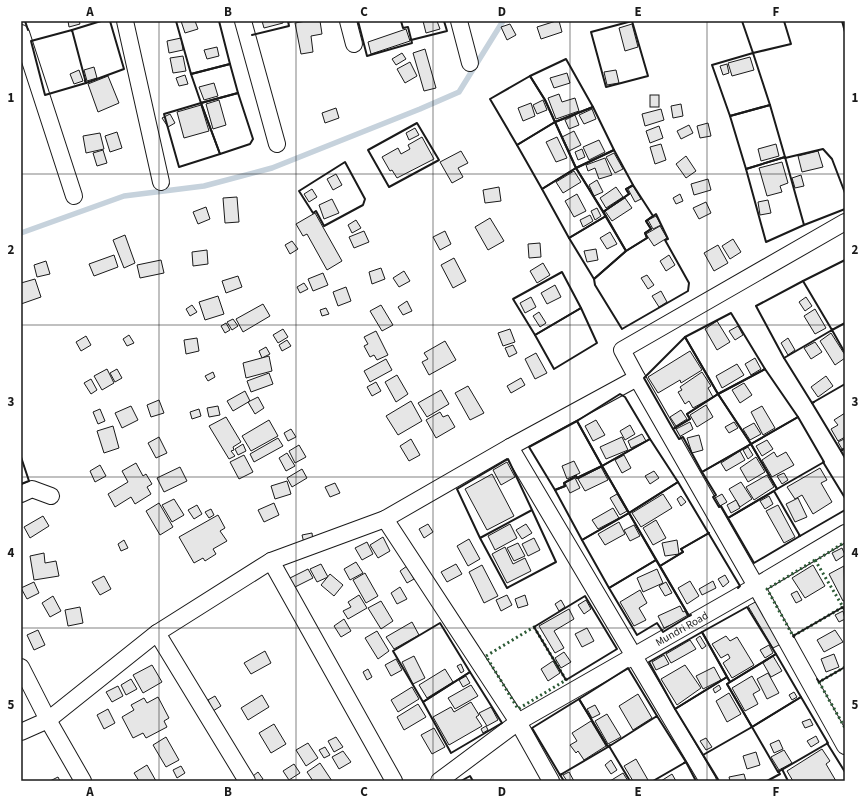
<svg xmlns="http://www.w3.org/2000/svg" width="866" height="802" font-family="'Source Sans 3',sans-serif">
  <rect width="100%" height="100%" fill="#fff"/>
  <g fill="none" stroke-linecap="round" stroke-linejoin="round">
    <path stroke="#c6d2dc" stroke-width="5.5" d="M21,233L124,196L204,186L272,168L420,109L459,92L503,21"/>
  </g>
  <g fill="#e6e6e6" stroke="#1a1a1a">
    <path d="M68,21H79L80,24L69,27Z"/>
    <path d="M181,21H195L198,29L185,33Z"/>
    <path d="M262,21H283V23L264,28Z"/>
    <path d="M306,21H320L322,34L311,36L313,52L301,54L295,23Z"/>
    <path d="M423,21H437L440,29L426,33Z"/>
    <path d="M556,21H559L562,32L541,39L537,27Z"/>
    <path d="M510,24L516,35L507,40L501,27Z"/>
    <path d="M632,24L638,47L625,51L619,28Z"/>
    <path d="M406,29L410,41L371,54L368,42Z"/>
    <path d="M181,38L183,50L169,53L167,41Z"/>
    <path d="M217,47L219,56L207,59L204,50Z"/>
    <path d="M425,49L436,88L424,91L413,53Z"/>
    <path d="M402,53L406,59L396,65L392,59Z"/>
    <path d="M183,56L186,71L173,73L170,58Z"/>
    <path d="M750,57L754,70L732,76L728,63Z"/>
    <path d="M410,62L417,76L405,83L397,69Z"/>
    <path d="M727,64L729,73L723,75L720,66Z"/>
    <path d="M94,67L97,78L87,81L84,70Z"/>
    <path d="M79,70L83,81L74,84L70,74Z"/>
    <path d="M616,70L619,83L607,85L604,72Z"/>
    <path d="M567,73L570,83L554,88L550,78Z"/>
    <path d="M185,75L188,84L179,86L176,78Z"/>
    <path d="M108,76L119,103L98,112L88,84Z"/>
    <path d="M214,83L218,96L204,100L199,87Z"/>
    <path d="M559,94L562,102L575,98L579,111L556,119L548,98Z"/>
    <rect x="650" y="95" width="9" height="12"/>
    <path d="M219,100L226,125L213,129L206,104Z"/>
    <path d="M543,100L547,110L537,114L533,105Z"/>
    <path d="M531,103L535,116L523,121L518,108Z"/>
    <path d="M681,104L683,116L673,118L671,106Z"/>
    <path d="M201,105L209,131L184,138L177,112Z"/>
    <path d="M336,108L339,118L325,123L322,113Z"/>
    <path d="M592,109L596,119L584,124L579,115Z"/>
    <path d="M661,109L664,120L645,126L642,114Z"/>
    <path d="M170,114L175,123L168,127L162,118Z"/>
    <path d="M575,115L579,125L569,129L565,120Z"/>
    <path d="M708,123L711,136L700,138L697,126Z"/>
    <path d="M689,125L693,133L681,139L677,131Z"/>
    <path d="M659,126L663,138L650,143L646,131Z"/>
    <path d="M415,128L419,135L409,140L406,133Z"/>
    <path d="M574,131L581,145L569,151L562,137Z"/>
    <path d="M117,132L122,148L110,152L105,136Z"/>
    <path d="M100,133L104,149L86,153L83,136Z"/>
    <path d="M422,137L434,159L397,178L392,170L390,171L382,157L398,148L401,154L410,149L408,145Z"/>
    <path d="M557,137L567,158L556,162L546,142Z"/>
    <path d="M599,140L605,152L589,160L583,147Z"/>
    <path d="M661,144L666,160L655,164L650,147Z"/>
    <path d="M776,144L779,156L761,161L758,149Z"/>
    <path d="M582,149L585,157L578,160L575,152Z"/>
    <path d="M103,150L107,163L97,166L93,153Z"/>
    <path d="M461,151L468,163L458,168L463,177L452,183L440,162Z"/>
    <path d="M818,151L823,167L802,172L798,156Z"/>
    <path d="M614,153L623,169L615,173L606,157Z"/>
    <path d="M686,156L696,171L686,178L676,164Z"/>
    <path d="M605,158L612,175L599,179L595,168L588,171L586,165Z"/>
    <path d="M782,162L788,183L780,186L782,192L767,196L759,168Z"/>
    <path d="M574,171L581,182L563,193L556,182Z"/>
    <path d="M336,174L342,185L333,190L327,179Z"/>
    <path d="M801,175L804,186L795,188L792,178Z"/>
    <path d="M708,179L711,190L694,195L691,184Z"/>
    <path d="M597,180L603,192L594,196L589,185Z"/>
    <path d="M633,186L641,199L635,202L628,189Z"/>
    <path d="M499,187L501,201L485,203L483,190Z"/>
    <path d="M616,187L623,197L606,208L600,198Z"/>
    <path d="M312,189L317,197L309,202L304,194Z"/>
    <path d="M577,194L586,211L574,217L565,201Z"/>
    <path d="M680,194L683,201L676,204L673,198Z"/>
    <path d="M237,197L239,222L225,223L223,198Z"/>
    <path d="M625,198L632,208L612,221L605,211Z"/>
    <path d="M332,199L339,213L324,219L319,205Z"/>
    <path d="M768,200L771,213L760,215L758,202Z"/>
    <path d="M706,202L711,213L699,219L693,208Z"/>
    <path d="M206,207L210,219L198,224L193,212Z"/>
    <path d="M597,208L601,216L595,220L591,211Z"/>
    <path d="M315,213L342,261L327,270L307,234L303,236L296,224Z"/>
    <path d="M590,215L593,221L583,227L580,220Z"/>
    <path d="M656,216L661,225L653,229L648,220Z"/>
    <path d="M490,218L504,241L488,250L475,227Z"/>
    <path d="M356,220L361,228L352,233L348,225Z"/>
    <path d="M660,226L667,238L654,246L646,234Z"/>
    <path d="M364,231L369,242L354,248L349,237Z"/>
    <path d="M445,231L451,244L440,250L433,237Z"/>
    <path d="M610,232L617,244L607,249L600,238Z"/>
    <path d="M125,235L135,263L124,268L113,240Z"/>
    <path d="M733,239L741,252L730,259L722,246Z"/>
    <path d="M292,241L298,249L290,254L285,245Z"/>
    <path d="M540,243L541,257L529,258L528,244Z"/>
    <path d="M718,245L728,263L714,271L704,253Z"/>
    <path d="M596,249L598,260L587,262L584,251Z"/>
    <path d="M207,250L208,264L193,266L192,252Z"/>
    <path d="M114,255L118,267L94,276L89,264Z"/>
    <path d="M669,255L675,265L666,271L660,261Z"/>
    <path d="M454,258L466,281L453,288L441,265Z"/>
    <path d="M161,260L164,273L140,278L137,265Z"/>
    <path d="M46,261L50,274L37,277L34,265Z"/>
    <path d="M543,263L550,275L537,283L530,271Z"/>
    <path d="M381,268L385,279L372,284L369,272Z"/>
    <path d="M404,271L410,281L399,287L393,278Z"/>
    <path d="M323,273L328,285L313,291L308,279Z"/>
    <path d="M647,275L654,285L648,289L641,278Z"/>
    <path d="M238,276L242,287L226,293L222,281Z"/>
    <path d="M35,279L41,297L21,304V283Z"/>
    <path d="M304,283L308,289L300,293L297,287Z"/>
    <path d="M555,285L561,297L547,304L541,293Z"/>
    <path d="M346,287L351,301L338,306L333,292Z"/>
    <path d="M661,291L667,302L659,307L652,296Z"/>
    <path d="M218,296L224,314L205,320L199,302Z"/>
    <path d="M531,297L536,307L525,313L520,303Z"/>
    <path d="M806,297L812,306L805,311L799,302Z"/>
    <path d="M407,301L412,311L403,315L398,307Z"/>
    <path d="M263,304L270,316L243,332L236,319Z"/>
    <path d="M192,305L197,312L190,316L186,309Z"/>
    <path d="M381,305L393,325L382,331L370,311Z"/>
    <path d="M326,308L329,314L322,316L320,310Z"/>
    <path d="M815,309L826,328L815,334L804,316Z"/>
    <path d="M539,312L546,323L540,327L533,316Z"/>
    <path d="M233,319L238,326L232,330L227,322Z"/>
    <path d="M717,321L730,342L717,350L705,329Z"/>
    <path d="M226,323L230,330L225,333L221,326Z"/>
    <path d="M738,326L743,335L735,340L729,331Z"/>
    <path d="M283,329L288,337L278,343L273,335Z"/>
    <path d="M510,329L515,342L503,346L498,333Z"/>
    <path d="M376,331L388,355L377,360L374,355L370,357L364,346L368,344L364,337Z"/>
    <path d="M831,333L845,355V358L835,365L820,341Z"/>
    <path d="M129,335L134,343L127,346L123,339Z"/>
    <path d="M86,336L91,345L81,351L76,342Z"/>
    <path d="M197,338L199,351L186,354L184,340Z"/>
    <path d="M788,338L795,350L788,355L781,343Z"/>
    <path d="M287,340L291,346L282,351L279,345Z"/>
    <path d="M445,341L456,360L429,375L422,362L428,359L424,353Z"/>
    <path d="M815,342L822,352L811,359L804,348Z"/>
    <path d="M513,345L517,353L509,357L505,348Z"/>
    <path d="M266,347L270,354L262,358L259,351Z"/>
    <path d="M690,351L702,370L681,383L680,380L658,393L648,377Z"/>
    <path d="M536,353L547,373L535,379L525,359Z"/>
    <path d="M269,356L272,371L246,378L243,363Z"/>
    <path d="M755,358L761,369L751,375L745,364Z"/>
    <path d="M386,359L392,370L370,382L364,371Z"/>
    <path d="M737,364L744,375L722,388L716,376Z"/>
    <path d="M107,369L114,383L102,390L94,376Z"/>
    <path d="M117,369L122,378L115,382L110,373Z"/>
    <path d="M213,372L215,377L208,381L205,376Z"/>
    <path d="M702,372L711,386L708,388L713,397L693,408L689,401L685,404L678,392L682,390L680,387Z"/>
    <path d="M269,373L273,384L251,392L247,381Z"/>
    <path d="M397,375L408,394L396,402L385,382Z"/>
    <path d="M826,376L833,386L818,397L811,387Z"/>
    <path d="M521,378L525,385L511,393L507,386Z"/>
    <path d="M91,379L97,390L91,394L84,383Z"/>
    <path d="M376,382L381,391L372,396L367,387Z"/>
    <path d="M744,383L752,395L740,403L732,390Z"/>
    <path d="M468,386L484,413L470,420L455,393Z"/>
    <path d="M441,390L449,404L427,417L418,403Z"/>
    <path d="M245,391L250,401L233,411L227,401Z"/>
    <path d="M258,397L264,408L255,414L248,402Z"/>
    <path d="M159,400L164,413L151,417L147,405Z"/>
    <path d="M411,401L422,421L398,435L386,416Z"/>
    <path d="M706,405L713,417L697,427L690,415Z"/>
    <path d="M131,406L138,420L122,428L115,413Z"/>
    <path d="M218,406L220,415L209,417L207,408Z"/>
    <path d="M762,406L775,428L763,435L751,412Z"/>
    <path d="M100,409L105,421L98,424L93,412Z"/>
    <path d="M199,409L201,416L192,419L190,412Z"/>
    <path d="M681,410L687,419L676,426L670,417Z"/>
    <path d="M440,412L443,417L448,415L455,427L436,438L426,420Z"/>
    <path d="M845,413V437L838,441L831,429L838,425L834,420Z"/>
    <path d="M226,417L241,442L233,447L234,450L231,451L235,456L229,459L209,426Z"/>
    <path d="M269,420L278,436L251,451L242,436Z"/>
    <path d="M596,420L605,435L593,441L585,426Z"/>
    <path d="M690,422L693,429L679,437L674,430Z"/>
    <path d="M734,422L738,428L729,433L725,427Z"/>
    <path d="M754,423L761,434L750,440L743,429Z"/>
    <path d="M630,425L635,434L625,440L620,431Z"/>
    <path d="M113,426L119,448L104,453L97,431Z"/>
    <path d="M291,429L296,437L288,441L284,433Z"/>
    <path d="M642,434L646,441L631,448L628,441Z"/>
    <path d="M699,435L703,450L692,453L687,438Z"/>
    <path d="M159,437L167,453L156,458L148,443Z"/>
    <path d="M622,437L628,450L606,459L600,447Z"/>
    <path d="M278,438L283,446L254,462L250,454Z"/>
    <path d="M411,439L420,455L409,461L400,446Z"/>
    <path d="M844,439L845,448L842,449L838,442Z"/>
    <path d="M767,440L773,449L762,456L756,446Z"/>
    <path d="M243,444L246,451L238,455L235,449Z"/>
    <path d="M299,445L306,457L295,463L289,451Z"/>
    <path d="M748,447L753,455L748,459L743,450Z"/>
    <path d="M740,451L745,460L726,471L721,463Z"/>
    <path d="M774,452L777,457L786,452L794,465L772,477L762,460Z"/>
    <path d="M287,453L295,466L286,471L279,458Z"/>
    <path d="M244,455L253,472L239,479L230,462Z"/>
    <path d="M624,455L631,468L622,473L615,460Z"/>
    <path d="M756,457L765,472L748,482L740,468Z"/>
    <path d="M574,461L580,473L567,479L562,466Z"/>
    <path d="M507,462L515,477L501,485L493,470Z"/>
    <path d="M136,463L143,476L146,474L152,484L147,487L151,494L135,504L131,497L115,507L108,494L128,482L122,471Z"/>
    <path d="M100,465L106,476L95,482L90,471Z"/>
    <path d="M180,467L187,481L164,492L157,478Z"/>
    <path d="M601,467L608,480L585,491L578,479Z"/>
    <path d="M820,468L827,480L821,483L832,502L813,514L802,495L795,499L787,487Z"/>
    <path d="M302,469L307,478L292,487L287,478Z"/>
    <path d="M654,471L659,478L650,484L645,476Z"/>
    <path d="M784,473L788,480L782,484L777,476Z"/>
    <path d="M492,474L514,516L487,530L465,489Z"/>
    <path d="M767,475L774,487L754,500L746,487Z"/>
    <path d="M575,478L580,488L570,493L565,483Z"/>
    <path d="M287,481L291,494L275,499L271,486Z"/>
    <path d="M741,482L752,499L740,507L729,489Z"/>
    <path d="M335,483L340,493L330,497L325,487Z"/>
    <path d="M617,494L627,511L620,515L610,498Z"/>
    <path d="M663,494L672,508L641,527L632,513Z"/>
    <path d="M722,494L727,502L720,506L715,498Z"/>
    <path d="M681,496L686,502L681,506L677,499Z"/>
    <path d="M769,496L773,504L765,509L760,501Z"/>
    <path d="M798,498L807,517L795,522L786,504Z"/>
    <path d="M174,499L184,515L172,522L162,505Z"/>
    <path d="M736,500L740,508L731,513L727,505Z"/>
    <path d="M159,503L173,527L160,535L146,511Z"/>
    <path d="M274,503L279,515L264,522L258,510Z"/>
    <path d="M197,505L202,514L194,519L188,510Z"/>
    <path d="M778,505L795,537L784,543L766,511Z"/>
    <path d="M613,508L619,518L598,529L592,520Z"/>
    <path d="M211,509L214,515L209,518L205,512Z"/>
    <path d="M218,515L225,528L220,531L227,541L213,549L216,554L205,561L203,558L194,563L179,537Z"/>
    <path d="M43,516L49,526L30,538L24,527Z"/>
    <path d="M656,520L666,538L653,545L643,528Z"/>
    <path d="M619,522L625,534L605,545L598,534Z"/>
    <path d="M428,524L433,532L424,538L419,529Z"/>
    <path d="M510,524L517,538L495,550L488,536Z"/>
    <path d="M526,524L532,533L522,539L516,530Z"/>
    <path d="M634,525L640,536L630,541L624,530Z"/>
    <path d="M312,533L313,541L304,543L302,535Z"/>
    <path d="M383,537L390,551L378,558L370,545Z"/>
    <path d="M534,538L540,550L528,556L522,544Z"/>
    <path d="M469,539L480,559L468,566L457,546Z"/>
    <path d="M124,540L128,548L121,551L118,544Z"/>
    <path d="M677,540L679,554L665,556L662,543Z"/>
    <path d="M367,542L373,554L362,560L355,548Z"/>
    <path d="M518,543L525,556L514,561L507,548Z"/>
    <path d="M505,547L513,564L525,558L531,571L507,583L492,554Z"/>
    <path d="M842,548L845,555L836,561L832,553Z"/>
    <path d="M44,553L45,563L56,561L59,576L34,580L30,556Z"/>
    <path d="M356,562L363,573L350,580L344,569Z"/>
    <path d="M321,564L328,577L317,582L310,569Z"/>
    <path d="M456,564L462,574L447,582L441,572Z"/>
    <path d="M482,565L498,596L484,603L469,572Z"/>
    <path d="M813,565L825,586L805,598L792,578Z"/>
    <path d="M407,566L414,579L407,583L400,571Z"/>
    <path d="M844,566L845,600L843,601L829,574Z"/>
    <path d="M308,569L313,578L293,588L288,579Z"/>
    <path d="M657,569L663,583L643,592L637,578Z"/>
    <path d="M365,573L378,596L366,603L353,580Z"/>
    <path d="M330,574L343,585L334,596L321,585Z"/>
    <path d="M725,575L729,582L723,587L718,579Z"/>
    <path d="M104,576L111,589L100,595L92,582Z"/>
    <path d="M690,581L699,596L687,604L678,588Z"/>
    <path d="M713,581L716,588L702,595L699,589Z"/>
    <path d="M34,582L39,593L27,599L21,588Z"/>
    <path d="M666,582L672,593L665,596L659,586Z"/>
    <path d="M400,587L407,599L397,604L391,593Z"/>
    <path d="M640,590L647,603L639,608L646,620L634,626L620,602Z"/>
    <path d="M797,591L802,600L796,603L791,594Z"/>
    <path d="M359,595L367,608L348,619L343,611L351,607L348,602Z"/>
    <path d="M507,595L512,605L501,611L496,600Z"/>
    <path d="M525,595L528,605L518,608L515,599Z"/>
    <path d="M53,596L61,611L50,617L42,603Z"/>
    <path d="M561,600L565,607L559,611L555,604Z"/>
    <path d="M586,600L591,609L584,614L578,605Z"/>
    <path d="M759,600L785,642L773,648L748,606Z"/>
    <path d="M381,601L393,621L381,629L368,608Z"/>
    <path d="M680,606L683,612L685,611L688,617L664,628L658,616Z"/>
    <path d="M80,607L83,623L68,626L65,610Z"/>
    <path d="M569,609L574,619L554,631L564,648L555,653L539,626Z"/>
    <path d="M843,611L845,619L839,622L835,615Z"/>
    <path d="M344,619L351,631L341,637L334,626Z"/>
    <path d="M412,622L419,635L394,649L386,637Z"/>
    <path d="M587,628L594,641L582,647L575,634Z"/>
    <path d="M38,630L45,645L34,650L27,635Z"/>
    <path d="M835,630L843,642L824,652L817,640Z"/>
    <path d="M377,631L389,651L378,659L365,638Z"/>
    <path d="M700,636L706,646L702,649L696,639Z"/>
    <path d="M726,636L730,641L737,637L754,665L732,678L723,663L730,658L728,654L721,658L712,644Z"/>
    <path d="M690,640L696,649L671,663L666,654Z"/>
    <path d="M769,645L773,653L765,658L760,650Z"/>
    <path d="M265,651L271,663L251,674L244,663Z"/>
    <path d="M564,652L571,662L561,668L555,658Z"/>
    <path d="M834,654L839,667L826,672L821,659Z"/>
    <path d="M664,655L669,664L656,670L652,662Z"/>
    <path d="M414,656L425,678L413,684L402,662Z"/>
    <path d="M773,656L782,671L771,677L763,663Z"/>
    <path d="M396,659L402,670L391,676L385,665Z"/>
    <path d="M553,661L560,673L548,681L541,669Z"/>
    <path d="M461,664L464,671L461,673L457,666Z"/>
    <path d="M152,665L162,682L143,693L133,675Z"/>
    <path d="M685,665L701,688L677,705L661,679Z"/>
    <path d="M714,667L721,680L703,689L696,676Z"/>
    <path d="M368,669L372,677L367,680L363,672Z"/>
    <path d="M445,669L453,682L427,698L419,685Z"/>
    <path d="M768,673L779,693L767,699L757,679Z"/>
    <path d="M466,676L470,683L463,687L459,680Z"/>
    <path d="M752,676L760,690L753,694L758,704L745,711L732,688Z"/>
    <path d="M131,679L137,689L126,695L121,685Z"/>
    <path d="M471,685L478,696L455,709L448,698Z"/>
    <path d="M719,685L721,689L715,693L713,689Z"/>
    <path d="M118,686L123,696L112,702L106,692Z"/>
    <path d="M412,687L419,699L398,712L391,700Z"/>
    <path d="M794,692L797,697L792,700L789,695Z"/>
    <path d="M729,693L741,714L727,722L716,701Z"/>
    <path d="M638,694L652,718L633,730L619,706Z"/>
    <path d="M262,695L269,707L248,720L241,708Z"/>
    <path d="M215,696L221,706L213,711L208,700Z"/>
    <path d="M158,697L169,718L164,721L167,727L146,738L143,733L133,738L122,717L134,710L131,705L144,698L147,703Z"/>
    <path d="M471,702L479,715L476,717L482,726L449,745L433,717L451,707L454,712Z"/>
    <path d="M418,704L426,717L404,730L397,717Z"/>
    <path d="M595,705L600,714L592,718L587,709Z"/>
    <path d="M491,707L498,720L487,726L479,713Z"/>
    <path d="M108,709L115,723L104,729L97,715Z"/>
    <path d="M607,714L621,737L608,744L595,721Z"/>
    <path d="M810,719L813,725L805,728L802,722Z"/>
    <path d="M591,721L606,746L584,760L578,751L576,753L570,745L577,741L572,733Z"/>
    <path d="M274,724L286,744L271,753L259,733Z"/>
    <path d="M486,726L488,730L483,733L481,729Z"/>
    <path d="M434,728L445,747L432,754L421,735Z"/>
    <path d="M816,736L819,742L811,747L807,741Z"/>
    <path d="M166,737L179,760L166,767L153,745Z"/>
    <path d="M336,737L343,747L334,752L328,741Z"/>
    <path d="M706,738L712,747L706,750L700,741Z"/>
    <path d="M779,740L783,749L774,753L770,744Z"/>
    <path d="M308,743L318,758L306,766L296,750Z"/>
    <path d="M325,747L330,755L324,758L319,750Z"/>
    <path d="M822,749L830,761L826,764L836,781H793L787,771Z"/>
    <path d="M784,750L792,763L779,770L771,757Z"/>
    <path d="M343,751L351,762L339,769L332,757Z"/>
    <path d="M756,752L760,765L747,769L743,756Z"/>
    <path d="M636,759L648,780L646,781H633L624,766Z"/>
    <path d="M611,760L617,770L611,774L605,765Z"/>
    <path d="M320,763L332,781H313L307,772Z"/>
    <path d="M294,764L300,773L289,780L283,771Z"/>
    <path d="M147,765L156,781H139L134,773Z"/>
    <path d="M181,766L185,773L177,778L173,770Z"/>
    <path d="M258,772L263,779L260,781H256L253,776Z"/>
    <path d="M569,772L574,781H567L563,775Z"/>
    <path d="M623,773L628,781H610Z"/>
    <path d="M672,774L676,781H661Z"/>
    <path d="M744,774L746,781H730L729,777Z"/>
    <path d="M58,777L60,781H50Z"/>
  </g>
  <g fill="none" stroke-linecap="round" stroke-linejoin="round">
    <defs>
      <g id="minor">
        <path d="M125,21L161,182"/>
        <path d="M243,21L277,144"/>
        <path d="M348,21L354,44"/>
        <path d="M459,21L470,63"/>
        <path d="M21,33L74,196"/>
        <path d="M845,222L622,350L637,378L756,586L845,746"/>
        <path d="M510,447L708,781"/>
        <path d="M21,494L32,489L51,496"/>
        <path d="M385,519L518,722L551,781"/>
        <path d="M271,561L394,781"/>
        <path d="M157,633L247,781"/>
        <path d="M21,667L48,720L83,781"/>
        <path d="M21,732L48,720L157,633L271,561L385,519L510,447L637,378"/>
        <path id="s1" d="M439,781L518,722L756,586L845,533"/>
      </g>
    </defs>
    <use href="#minor" stroke="#1a1a1a" stroke-width="18"/>
    <use href="#minor" stroke="#fff" stroke-width="16"/>
    <g stroke="#2b5a34" stroke-width="3" stroke-dasharray="2 3" stroke-linecap="butt">
      <path d="M815,560L843,607L793,636L767,589Z"/>
      <path d="M815,561L845,542"/>
      <path d="M534,627L566,680L518,709L486,656Z"/>
      <path d="M845,667L819,682L845,728"/>
    </g>
    <g stroke="#1a1a1a" stroke-width="2">
      <path d="M25,21L28,30"/>
      <path d="M176,21L191,74L230,64L219,21"/>
      <path d="M358,21L367,56L412,43L408,27L403,28L401,21"/>
      <path d="M632,21L591,32L606,87L648,76L632,21"/>
      <path d="M742,21L753,53L791,44L784,21"/>
      <path d="M842,21L845,32"/>
      <path d="M72,30L86,83L45,95L31,41Z"/>
      <path d="M72,31V30L101,21"/>
      <path d="M252,35L289,26L288,21V22L293,21"/>
      <path d="M411,40L447,31L444,21"/>
      <path d="M753,53L770,105L730,116L712,65Z"/>
      <path d="M566,59L593,107L555,122L545,100L530,76Z"/>
      <path d="M230,64L238,93L201,103L191,74Z"/>
      <path d="M530,76L545,100L555,122L517,145L490,99Z"/>
      <path d="M85,81L86,83L124,69L110,21"/>
      <path d="M238,93L253,139L250,144L220,154L201,103Z"/>
      <path d="M201,103L220,154L179,167L164,114Z"/>
      <path d="M770,105L785,157L746,169L730,116Z"/>
      <path d="M593,107L614,150L576,168L555,122Z"/>
      <path d="M555,122L576,168L542,189L517,145Z"/>
      <path d="M417,123L439,160L389,187L368,150Z"/>
      <path d="M614,150L633,185L626,189L629,194L603,212L576,168Z"/>
      <path d="M785,158L823,149L832,159L845,193"/>
      <path d="M345,162L365,199L363,205L324,226L316,211L313,213L299,191Z"/>
      <path d="M576,168L606,216L569,238L542,189Z"/>
      <path d="M633,185L653,216L646,221L651,229L645,233L647,238L626,251L603,212L629,194L626,189Z"/>
      <path d="M656,214L668,239L665,240L689,283L688,291L622,329L595,285L594,279L626,251L647,238L645,233L651,229L646,221Z"/>
      <path d="M606,216L626,251L594,279L569,238Z"/>
      <path d="M804,225L785,157L746,169L766,242L804,225L845,209"/>
      <path d="M562,272L581,308L535,335L513,299Z"/>
      <path d="M803,281L832,330L784,358L756,306Z"/>
      <path d="M803,281L845,260"/>
      <path d="M581,308L597,343L554,369L535,335Z"/>
      <path d="M731,313L765,369L718,394L685,337Z"/>
      <path d="M832,329V330L845,323"/>
      <path d="M831,331L832,330L845,353"/>
      <path d="M685,337L718,394L687,414L690,419L673,429L644,378Z"/>
      <path d="M784,358L812,403L845,384"/>
      <path d="M765,369L798,417L751,444L718,394Z"/>
      <path d="M620,394L625,397L650,439L602,466L577,421Z"/>
      <path d="M718,394L751,444L702,472L683,437L679,439L673,429L690,419L687,414Z"/>
      <path d="M814,402L812,403L841,451L845,448"/>
      <path d="M798,417L824,462L777,489L751,444Z"/>
      <path d="M577,421L602,466L577,478L576,476L564,483L565,486L555,490L529,447Z"/>
      <path d="M650,439L678,482L629,513L602,466Z"/>
      <path d="M751,444L777,489L728,518L721,506L719,507L713,497L716,495L702,472Z"/>
      <path d="M842,450L841,451L845,458"/>
      <path d="M21,457L29,481L21,484"/>
      <path d="M823,462L845,498"/>
      <path d="M602,466L629,513L582,540L555,490L565,486L564,483L576,476L577,478Z"/>
      <path d="M774,491L800,536L754,563L728,518Z"/>
      <path d="M629,513L656,560L609,588L582,540Z"/>
      <path d="M709,533L681,549L683,552L660,566L629,513L678,482L740,586L738,588"/>
      <path d="M799,535L800,536L845,510"/>
      <path d="M480,538L532,510L556,562L507,588L480,538L457,489L508,459L532,510L480,538"/>
      <path d="M656,560L689,616L663,632L657,623L637,635L609,588Z"/>
      <path d="M585,596L617,649L566,680L534,627Z"/>
      <path d="M747,607L776,654L730,682L702,632Z"/>
      <path d="M691,615L689,616L660,566L683,552L681,549L709,533"/>
      <path d="M440,623L470,672L423,702L393,651Z"/>
      <path d="M702,632L727,677L675,709L649,662Z"/>
      <path d="M794,637L793,636L843,607L845,611"/>
      <path d="M776,654L801,697L752,727L727,684Z"/>
      <path d="M628,668L657,716L608,747L579,699Z"/>
      <path d="M470,672L502,723L451,753L423,702Z"/>
      <path d="M817,679L819,682L845,667"/>
      <path d="M801,697L828,743L778,772L752,727Z"/>
      <path d="M579,699L608,747L560,775L532,728Z"/>
      <path d="M827,743L845,772"/>
      <path d="M610,745L609,746L630,781"/>
      <path d="M703,755L752,727L727,684L730,682L727,677L675,709L719,781"/>
      <path d="M684,763L686,762L696,781"/>
      <path d="M782,769L788,781"/>
      <path d="M562,774L560,775L564,781"/>
      <path d="M461,781L470,776L473,781"/>
      <path d="M653,781L686,762L657,716L656,717"/>
      <path d="M767,781L780,774L778,771"/>
    </g>
  </g>
  <path fill="none" stroke="#1a1a1a" stroke-width="1" stroke-opacity="0.55" d="M159,21V781M296,21V781M433,21V781M570,21V781M707,21V781M21,174H845M21,325H845M21,477H845M21,628H845"/>
  <g text-anchor="middle" stroke-width="3" stroke-linejoin="round" paint-order="stroke">
    <g font-size="11" fill="#1a1a1a" stroke="#fff">
      <text dy="4" stroke="none"><textPath href="#s1" startOffset="287">Mundri Road</textPath></text>
    </g>
  </g>
  <rect width="866" height="802" fill="none" stroke="#ffffff" stroke-width="44"/>
  <rect x="22" y="22" width="822" height="758" fill="none" stroke="#1a1a1a" stroke-width="1.5"/>
  <g font-size="13" text-anchor="middle" font-weight="bold" fill="#1a1a1a">
    <text x="90" y="16">A</text>
    <text x="228" y="16">B</text>
    <text x="364" y="16">C</text>
    <text x="502" y="16">D</text>
    <text x="638" y="16">E</text>
    <text x="776" y="16">F</text>
    <text x="11" y="102">1</text>
    <text x="855" y="102">1</text>
    <text x="11" y="254">2</text>
    <text x="855" y="254">2</text>
    <text x="11" y="406">3</text>
    <text x="855" y="406">3</text>
    <text x="11" y="557">4</text>
    <text x="855" y="557">4</text>
    <text x="11" y="709">5</text>
    <text x="855" y="709">5</text>
    <text x="90" y="796">A</text>
    <text x="228" y="796">B</text>
    <text x="364" y="796">C</text>
    <text x="502" y="796">D</text>
    <text x="638" y="796">E</text>
    <text x="776" y="796">F</text>
  </g>
</svg>
